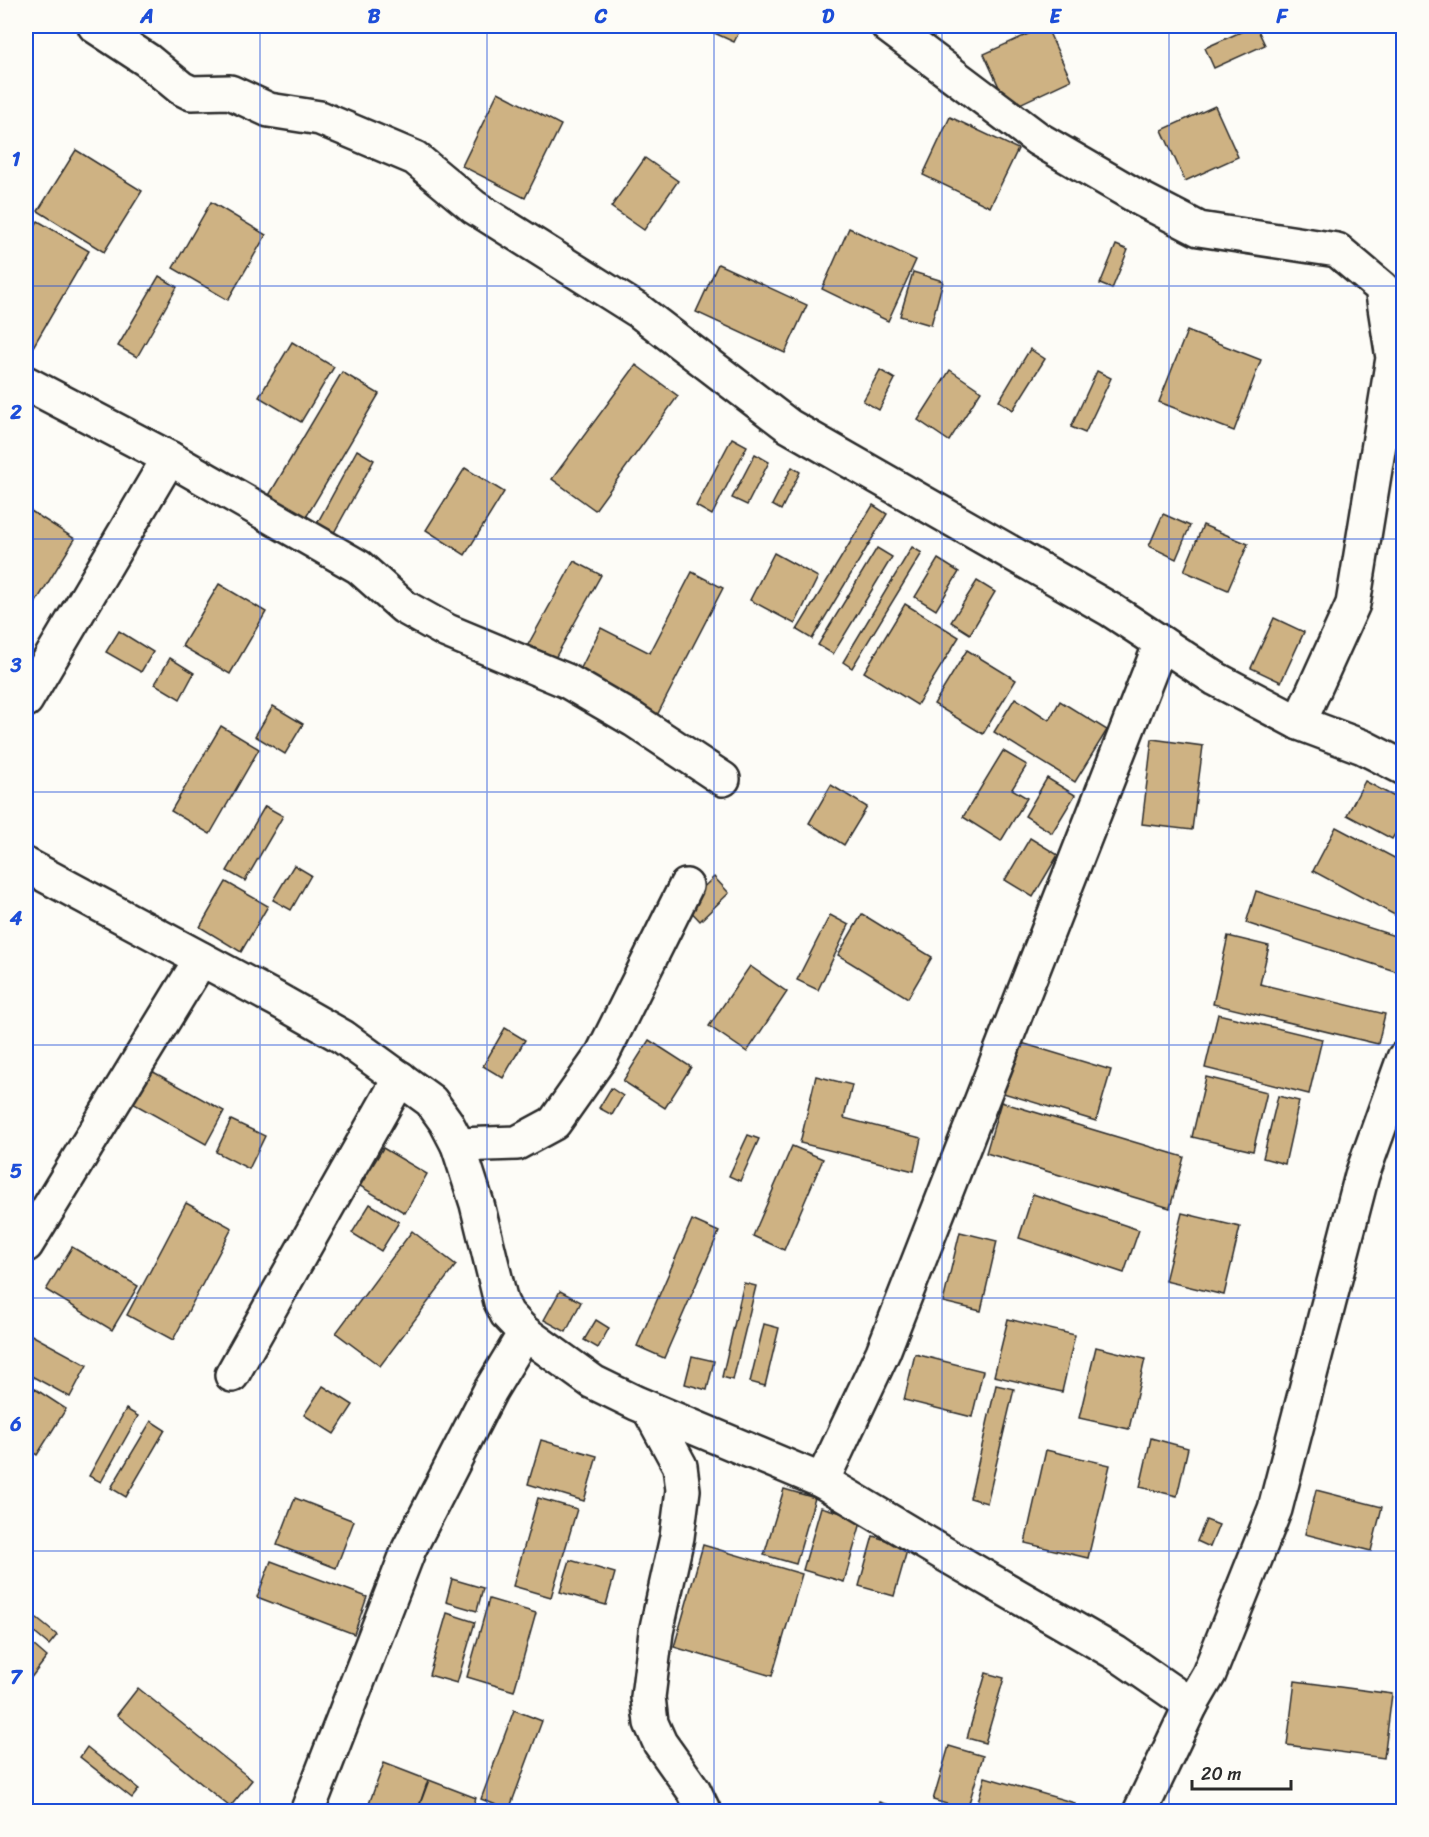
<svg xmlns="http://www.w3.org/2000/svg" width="1429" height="1837" font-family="Sriracha,sans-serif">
  <rect width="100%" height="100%" fill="#fdfcf7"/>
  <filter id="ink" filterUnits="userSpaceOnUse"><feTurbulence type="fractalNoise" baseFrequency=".0167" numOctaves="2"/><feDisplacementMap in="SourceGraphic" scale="12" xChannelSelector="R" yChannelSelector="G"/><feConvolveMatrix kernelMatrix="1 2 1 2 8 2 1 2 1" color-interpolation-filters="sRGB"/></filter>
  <g filter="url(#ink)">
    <g fill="#ceb283" stroke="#2b2b2b" stroke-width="1.5">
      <path d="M699,26H742L734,42Z"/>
      <path d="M1046,26L1071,80L1009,109L984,54Z"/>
      <path d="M1254,26H1256L1265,45L1214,68L1205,48Z"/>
      <path d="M498,92L561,125L525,198L462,166Z"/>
      <path d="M1215,106L1238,157L1185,181L1162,130Z"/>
      <path d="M950,117L1018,149L990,207L923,175Z"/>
      <path d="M76,150L142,191L104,252L38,211Z"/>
      <path d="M645,158L678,181L644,230L611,207Z"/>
      <path d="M211,202L266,235L228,300L173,268Z"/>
      <path d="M38,221L89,251L26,359V242Z"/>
      <path d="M849,228L916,260L888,321L822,289Z"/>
      <path d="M1116,245L1128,250L1112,289L1100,284Z"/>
      <path d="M718,264L807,305L785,353L696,312Z"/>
      <path d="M913,272L943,281L931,325L900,316Z"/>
      <path d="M159,276L177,287L137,357L118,346Z"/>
      <path d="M1187,331L1261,360L1234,431L1159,402Z"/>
      <path d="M292,342L334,367L301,422L259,397Z"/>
      <path d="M1030,349L1045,359L1013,410L999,401Z"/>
      <path d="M636,365L678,396L595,510L552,479Z"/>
      <path d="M880,370L895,379L879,410L863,401Z"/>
      <path d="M950,370L981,391L949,441L918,420Z"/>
      <path d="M1097,371L1111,378L1085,433L1071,427Z"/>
      <path d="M342,372L379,394L302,524L265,502Z"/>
      <path d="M732,438L747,446L712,515L696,506Z"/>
      <path d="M357,450L374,460L330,540L313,531Z"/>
      <path d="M755,454L769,462L747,505L732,498Z"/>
      <path d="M792,467L800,472L781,510L772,505Z"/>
      <path d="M465,468L504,492L465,555L426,530Z"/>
      <path d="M873,505L887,514L812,639L797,630Z"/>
      <path d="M31,511L75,539L28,615L26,613V519Z"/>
      <path d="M1163,514L1190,526L1176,559L1149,546Z"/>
      <path d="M1203,525L1248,544L1228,590L1184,571Z"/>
      <path d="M912,547L922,553L852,668L843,662Z"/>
      <path d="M877,548L892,557L833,654L818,645Z"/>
      <path d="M774,553L818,577L795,624L750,600Z"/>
      <path d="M938,559L959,572L936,610L915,597Z"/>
      <path d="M574,561L601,575L549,669L523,654Z"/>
      <path d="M692,572L723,588L652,725L573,684L601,628L650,653Z"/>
      <path d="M977,581L995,592L970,634L951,622Z"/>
      <path d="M219,584L266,612L230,674L182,646Z"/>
      <path d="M905,604L959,637L917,705L864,672Z"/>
      <path d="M1274,618L1304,632L1281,682L1251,668Z"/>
      <path d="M119,631L153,652L141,672L106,652Z"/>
      <path d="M967,650L1016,680L983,734L934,704Z"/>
      <path d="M170,658L194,673L180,699L155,684Z"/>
      <path d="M1015,698L1049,720L1060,701L1107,730L1075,782L994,732Z"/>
      <path d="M273,706L303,724L285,754L255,736Z"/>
      <path d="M221,726L259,749L210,834L171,811Z"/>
      <path d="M1152,739L1203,746L1192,830L1142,824Z"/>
      <path d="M1003,751L1027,765L1012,789L1027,798L1001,841L963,817Z"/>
      <path d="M1047,778L1075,795L1052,833L1025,816Z"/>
      <path d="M1365,781L1404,802V818L1392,839L1347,815Z"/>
      <path d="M831,785L867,807L844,845L809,823Z"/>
      <path d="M265,806L283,816L245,881L227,871Z"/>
      <path d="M1336,827L1404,863V920L1313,871Z"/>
      <path d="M1030,838L1058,855L1033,897L1005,880Z"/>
      <path d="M294,865L311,875L291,910L273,900Z"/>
      <path d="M714,877L729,893L700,921L685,905Z"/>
      <path d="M226,882L268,906L241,952L200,927Z"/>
      <path d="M1256,891L1404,939V964L1401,973L1246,923Z"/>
      <path d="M862,914L932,957L908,998L838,955Z"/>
      <path d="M830,915L849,925L818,990L797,980Z"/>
      <path d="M1228,936L1269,946L1260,984L1385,1014L1378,1044L1213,1004Z"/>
      <path d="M750,966L787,992L747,1052L709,1026Z"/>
      <path d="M1218,1014L1322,1039L1309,1094L1205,1068Z"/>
      <path d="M505,1028L525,1040L503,1078L483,1066Z"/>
      <path d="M649,1040L691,1067L665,1108L623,1081Z"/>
      <path d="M1015,1041L1111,1070L1096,1121L1000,1092Z"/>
      <path d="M148,1069L224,1111L206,1144L129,1101Z"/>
      <path d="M816,1076L852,1085L844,1118L921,1138L914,1171L800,1143Z"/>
      <path d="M1206,1077L1267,1092L1253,1151L1192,1137Z"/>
      <path d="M611,1088L623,1096L612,1115L599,1108Z"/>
      <path d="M1278,1096L1299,1101L1285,1164L1263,1158Z"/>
      <path d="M1001,1102L1184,1157L1170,1208L986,1153Z"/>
      <path d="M231,1120L265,1136L249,1169L216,1152Z"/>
      <path d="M748,1135L759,1139L740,1181L729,1176Z"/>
      <path d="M792,1146L823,1159L784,1250L753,1236Z"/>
      <path d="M383,1148L427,1174L405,1213L360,1186Z"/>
      <path d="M1033,1194L1139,1230L1124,1273L1019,1238Z"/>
      <path d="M186,1203L232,1228L173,1340L127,1315Z"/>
      <path d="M370,1204L399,1222L381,1251L352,1233Z"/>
      <path d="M1182,1213L1240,1227L1224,1295L1165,1281Z"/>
      <path d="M692,1220L719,1232L664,1358L637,1346Z"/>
      <path d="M412,1231L456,1265L380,1366L336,1333Z"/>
      <path d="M960,1232L997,1241L981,1311L943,1302Z"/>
      <path d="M72,1247L138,1286L112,1330L46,1290Z"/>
      <path d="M744,1283L756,1286L733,1380L722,1377Z"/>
      <path d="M560,1291L581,1302L566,1332L544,1320Z"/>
      <path d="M1008,1319L1075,1335L1062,1392L994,1376Z"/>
      <path d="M596,1320L609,1328L598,1348L584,1340Z"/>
      <path d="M764,1324L779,1328L765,1386L750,1382Z"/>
      <path d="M26,1332L87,1365L70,1397L26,1373Z"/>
      <path d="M1096,1347L1145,1359L1129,1429L1079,1418Z"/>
      <path d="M915,1354L983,1371L972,1417L904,1400Z"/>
      <path d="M692,1356L714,1361L707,1390L685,1384Z"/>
      <path d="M26,1383L66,1409L37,1455L26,1448Z"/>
      <path d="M996,1385L1014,1389L987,1503L970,1498Z"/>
      <path d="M323,1386L353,1405L334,1434L304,1415Z"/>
      <path d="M126,1409L138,1416L101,1482L89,1476Z"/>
      <path d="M151,1421L165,1430L126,1497L111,1488Z"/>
      <path d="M1151,1438L1188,1448L1177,1496L1140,1487Z"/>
      <path d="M541,1440L597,1456L584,1501L528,1484Z"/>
      <path d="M1046,1450L1110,1465L1088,1558L1025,1543Z"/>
      <path d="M784,1489L815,1498L796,1564L764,1555Z"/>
      <path d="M1316,1490L1382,1507L1371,1551L1305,1534Z"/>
      <path d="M295,1498L354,1521L336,1568L277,1545Z"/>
      <path d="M538,1498L577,1509L551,1597L513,1586Z"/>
      <path d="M821,1507L862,1519L844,1582L803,1570Z"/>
      <path d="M1206,1520L1219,1525L1210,1547L1197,1541Z"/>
      <path d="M873,1536L908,1547L894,1596L859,1586Z"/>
      <path d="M703,1545L802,1574L772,1676L674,1647Z"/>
      <path d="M570,1560L615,1573L606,1605L560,1592Z"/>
      <path d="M271,1561L367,1597L354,1634L257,1597Z"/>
      <path d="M452,1579L483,1588L477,1611L446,1602Z"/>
      <path d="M489,1599L536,1613L514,1691L467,1677Z"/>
      <path d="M26,1610L57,1635L49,1645L26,1626Z"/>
      <path d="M447,1613L475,1622L457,1683L429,1675Z"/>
      <path d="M32,1644L47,1657L26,1684V1652Z"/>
      <path d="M986,1673L1004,1678L985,1743L967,1738Z"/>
      <path d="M1295,1681L1392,1694L1384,1758L1287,1745Z"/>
      <path d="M138,1688L252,1780L230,1807L117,1715Z"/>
      <path d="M514,1710L542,1721L509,1810L481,1799Z"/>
      <path d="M949,1746L983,1756L967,1810L933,1800Z"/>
      <path d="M87,1747L139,1789L132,1798L80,1757Z"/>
      <path d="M384,1763L428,1780L417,1812H366Z"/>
      <path d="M985,1777L1075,1803L1072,1812H975Z"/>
      <path d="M429,1780L476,1798L471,1812H417Z"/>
      <path d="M879,1802L910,1812H876Z"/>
    </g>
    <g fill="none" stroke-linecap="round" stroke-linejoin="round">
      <defs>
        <g id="minor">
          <path d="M95,26L147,60L181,88L191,93L230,92L269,110L320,118L415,158L474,207L639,311L789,426L1111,610L1216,679L1299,723L1363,747L1404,768"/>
          <path d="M888,26L1038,139L1141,199L1199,229L1337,250L1382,288L1393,358L1353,604L1299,723"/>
          <path d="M26,383L169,458L359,567L404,607L447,631L567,681L634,720L723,779"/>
          <path d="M26,700L169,458"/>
          <path d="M26,865L276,999L343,1037L431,1101L446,1122L458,1145L477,1204L501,1302L507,1314L525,1333L593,1382L636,1403L822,1481L948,1556L1116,1653L1191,1705"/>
          <path d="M458,1145L517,1143L554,1123L602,1055L686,886"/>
          <path d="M26,1245L201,959"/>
          <path d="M232,1375L400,1078"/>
          <path d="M649,1409L680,1466L683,1490L677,1537L656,1632L648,1697L651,1723L660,1743L694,1791L704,1812"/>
          <path d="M822,1481L883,1352L1161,643"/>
          <path d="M307,1812L409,1549L490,1391L525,1333"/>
          <path d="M1140,1812L1191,1705L1209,1674L1275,1509L1362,1175L1404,1058"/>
        </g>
      </defs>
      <use href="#minor" stroke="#2b2b2b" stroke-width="38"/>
      <use href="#minor" stroke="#fdfcf7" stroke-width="33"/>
    </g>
  </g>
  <path fill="none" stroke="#1d4ed8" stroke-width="1.5" stroke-opacity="0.55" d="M260,26V1812M487,26V1812M714,26V1812M942,26V1812M1169,26V1812M26,286H1404M26,539H1404M26,792H1404M26,1045H1404M26,1298H1404M26,1551H1404"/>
  <rect width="1429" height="1837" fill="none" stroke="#fdfcf7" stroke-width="66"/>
  <path d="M1192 1780v9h99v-9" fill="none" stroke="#2b2b2b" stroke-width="3"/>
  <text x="1201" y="1780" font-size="18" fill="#2b2b2b" stroke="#fdfcf7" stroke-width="4.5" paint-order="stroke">20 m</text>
  <rect x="33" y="33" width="1363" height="1771" fill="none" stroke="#1d4ed8" stroke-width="2"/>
  <g font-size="20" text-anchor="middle" font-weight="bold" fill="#1d4ed8">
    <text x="147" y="23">A</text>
    <text x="374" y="23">B</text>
    <text x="601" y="23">C</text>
    <text x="828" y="23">D</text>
    <text x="1055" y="23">E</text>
    <text x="1282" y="23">F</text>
    <text x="16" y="166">1</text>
    <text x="16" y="419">2</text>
    <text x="16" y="672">3</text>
    <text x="16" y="925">4</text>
    <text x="16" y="1178">5</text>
    <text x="16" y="1431">6</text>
    <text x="16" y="1684">7</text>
  </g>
</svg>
